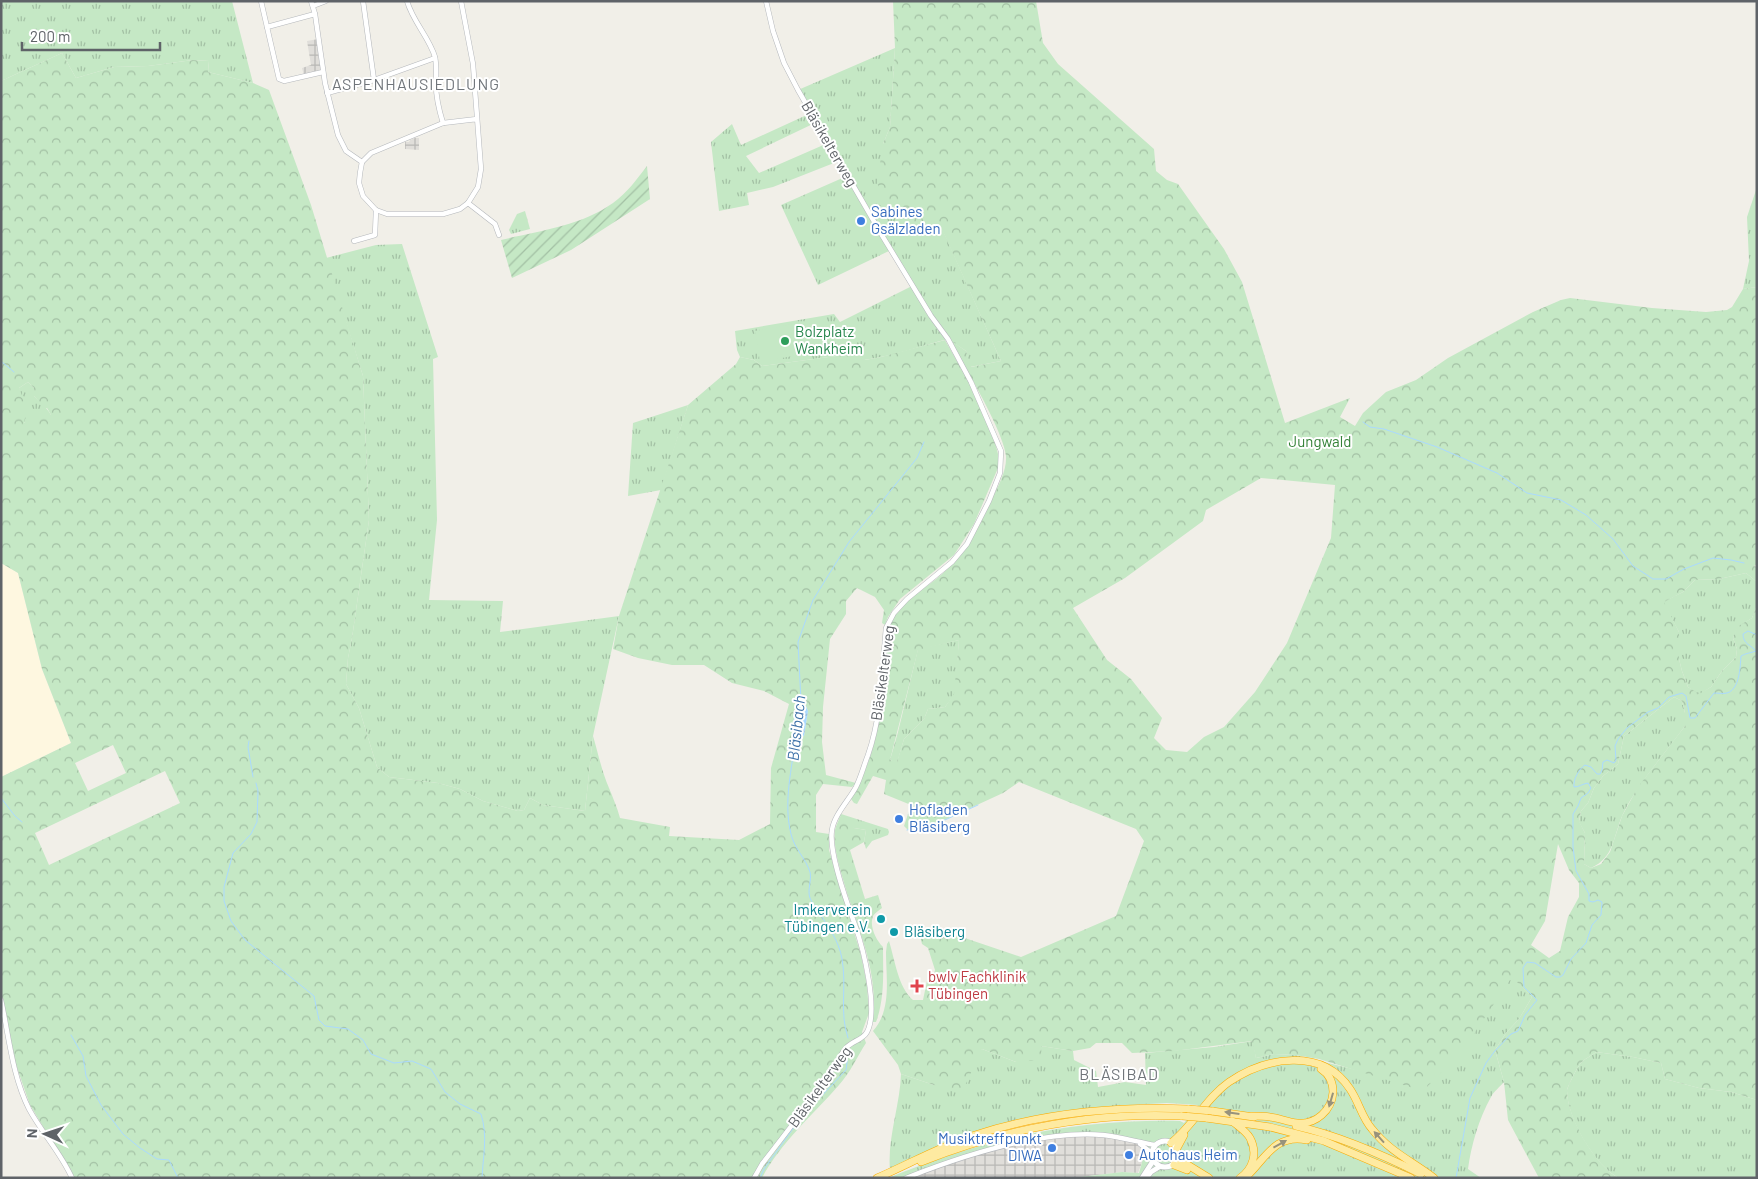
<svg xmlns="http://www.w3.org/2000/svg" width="1758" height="1179" font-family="Barlow,sans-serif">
  <defs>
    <pattern id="industrial-grid" width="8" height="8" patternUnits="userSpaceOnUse" patternTransform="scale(1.25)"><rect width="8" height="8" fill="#e0deda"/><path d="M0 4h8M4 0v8" fill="none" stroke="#b9b8b5"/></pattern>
    <pattern id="grass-tufts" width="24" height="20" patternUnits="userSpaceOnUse" patternTransform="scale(1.25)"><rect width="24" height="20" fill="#c5e8c5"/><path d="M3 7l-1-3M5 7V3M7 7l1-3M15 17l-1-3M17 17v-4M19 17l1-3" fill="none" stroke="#a3c0a4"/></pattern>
    <pattern id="forest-crowns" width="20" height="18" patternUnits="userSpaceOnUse" patternTransform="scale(1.25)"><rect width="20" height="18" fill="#c5e8c5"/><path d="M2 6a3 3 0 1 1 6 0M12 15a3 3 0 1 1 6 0" fill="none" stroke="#a3c0a4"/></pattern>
    <pattern id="garden-furrows" width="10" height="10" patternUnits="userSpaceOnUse" patternTransform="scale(1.25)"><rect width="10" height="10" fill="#c5e8c5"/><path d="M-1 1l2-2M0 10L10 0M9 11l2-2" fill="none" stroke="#a3c0a4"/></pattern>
    <pattern id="water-ripples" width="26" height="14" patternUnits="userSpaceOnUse" patternTransform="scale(1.25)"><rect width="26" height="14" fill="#aadaff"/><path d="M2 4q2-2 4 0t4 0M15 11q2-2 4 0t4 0" fill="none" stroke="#8eb4d2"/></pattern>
  </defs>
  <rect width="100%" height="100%" fill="#f1efe8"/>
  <path fill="#fef7e0" d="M1,563L18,573L42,669L71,743L1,777Z"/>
  <g fill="url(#industrial-grid)">
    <path d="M318,39L323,72L304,76L302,68L311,65L307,41Z"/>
    <path d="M415,138H419V150L405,149V142H409L410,140Z"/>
    <path d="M1092,1135L1139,1143L1147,1149L1138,1173L1122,1172L1072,1178H906L958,1159L1035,1140Z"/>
  </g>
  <g fill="url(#grass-tufts)" fill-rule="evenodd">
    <path d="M1,1H232L253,83L208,72L209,61L193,60L148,66L114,67L76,78L62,53L1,81Z"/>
    <path d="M895,48L890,127L883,144L920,230L941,226L1001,361L970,367L966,351L948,339C920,346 893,356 864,360L857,354H851L762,366L754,360L740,357L737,350L735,331L834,314L840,322L912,286L891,250L818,285L781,205L847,176L839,161L773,187L747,193L749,205L719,211L711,142L732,124L741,145L811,113L798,90ZM817,122L828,143L759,173L746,156Z"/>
    <path d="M1757,187V287L1743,289L1749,261L1747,217Z"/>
    <path d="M525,211L530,229L511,234L509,230L517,214Z"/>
    <path d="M402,244L438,357L433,359L437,520L429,600L503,601L500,632L619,616L593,736L585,811L543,805L530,798L524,810L518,811L483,801L460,789L438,783L389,777L377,767L359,708L346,684L348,658L352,638L369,520L363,376L326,258L376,245Z"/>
    <path d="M28,382L34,388V396C40,403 47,407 51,415L23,423L19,388Z"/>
    <path d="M688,405L661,490L628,496L633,423Z"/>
    <path d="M1746,573L1757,582V605L1752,618L1738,627L1733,638L1737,649L1736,657L1722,671L1711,687L1699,695L1688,687L1682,671L1679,659V632L1663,602L1683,592L1695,580L1719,579Z"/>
    <path d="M959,640L955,694L945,707L928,709L924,719L904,739L897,763L890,760L898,732L918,649Z"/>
    <path d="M1674,697L1682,701L1685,713V726C1664,755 1639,782 1623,814C1613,836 1615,857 1591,868L1584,864L1585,833L1579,822L1581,811L1588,803L1594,788L1603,776L1618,764L1624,736Z"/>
    <path d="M841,814L888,829L889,832L888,835L872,841L866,849L864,842L866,830L854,828L840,816Z"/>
    <path d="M1512,976L1532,997L1519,1019L1506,1033L1495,1050L1504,1082C1500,1087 1494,1091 1491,1097C1479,1118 1471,1146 1468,1169L1481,1178H1072L1122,1172L1139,1173L1146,1148L1139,1143L1118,1137H1059L996,1148L906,1178H888C985,1138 1075,1119 1180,1121L1184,1123L1198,1105L1167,1103L1113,1106L1034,1117L989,1127L890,1171C887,1138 900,1106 901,1074L934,1085L982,1049L1016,1062L1041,1046L1073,1051L1074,1060L1096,1071L1098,1087L1125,1082L1146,1085L1145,1053L1214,1047L1253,1041L1256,1058L1274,1054L1295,1055L1427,1087Z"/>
    <path d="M1596,1052L1633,1057L1661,1063L1665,1079L1699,1088L1731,1092L1757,1100V1178H1619C1595,1166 1567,1118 1567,1091C1567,1087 1577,1068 1580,1064C1584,1059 1591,1056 1596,1052Z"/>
  </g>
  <g fill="url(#forest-crowns)" fill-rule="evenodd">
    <path d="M893,1H1036L1043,43L1058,64L1154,149L1156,171L1167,180L1178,184L1224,249L1242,282L1285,423L1350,398L1340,417L1355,426L1363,413L1386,392L1416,380L1448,358L1533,312L1561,300L1570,298L1652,308L1706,312L1727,310L1732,307L1743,289L1757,287V564L1754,566L1757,567V582L1746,573L1719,579L1695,580L1683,592L1664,602L1679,632V659L1682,671L1688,687L1699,694L1711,687L1722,671L1736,657L1737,649L1733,638L1737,627L1752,618L1757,605V1100L1731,1092L1699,1088L1665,1079L1661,1063L1633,1057L1596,1052C1591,1056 1584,1059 1580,1064C1577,1068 1567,1087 1567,1091C1567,1117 1596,1167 1619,1178H1539L1508,1120L1504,1082L1495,1050L1506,1033L1519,1019L1532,997L1512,977L1465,1047L1427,1087L1422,1090L1413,1088L1319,1059L1295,1055L1274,1054L1256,1058L1252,1041L1174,1051L1132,1053L1122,1043H1096L1090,1048L1073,1051L1041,1046L1042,1060L1016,1062L982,1049L963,1090L934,1085L901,1074L898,1065L873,1031C892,1010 886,978 886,952L887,944L889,941C895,960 898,987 913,1000H923L927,981L933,979L935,970L928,948L922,944L919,932H947L1021,957L1116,916L1144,841L1136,829L1019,782L1003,793L940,822L908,830L904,826L911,805L884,794L886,780L873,776L857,804L854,803L851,799C867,772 877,740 881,709C885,683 880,634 896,613C908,597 928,587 942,574C968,551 978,529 992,499C998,486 1007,471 1006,456C1004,436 977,388 967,370C962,361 955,352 953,342L966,351L971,367L1001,361L941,227L920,230L903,224L890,208L877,183L883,144L890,127L895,48ZM1261,478L1335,485L1331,538L1287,643L1255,692L1224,727L1204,737L1187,752L1166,750L1154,738L1162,718L1131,679L1107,660L1073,608L1125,578L1173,543L1203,521L1206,510ZM959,640L954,694L945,707L928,709L924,719L904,739L897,762L890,760L918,650ZM1674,697L1682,701L1685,713V726L1638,787L1622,816L1610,852L1601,864L1591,868L1584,864L1585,833L1579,821L1581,811L1588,803L1594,788L1603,776L1618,764L1624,736ZM1558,844L1569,870L1579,883V897L1568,917L1560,951L1549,958L1531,945L1545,921Z"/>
    <path d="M62,53L76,78L114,67L148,66L193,60L209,61L208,72L253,83L269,90L311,205L363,376L369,520L352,638L348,658L346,684L359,708L377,767L389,777L438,783L460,789L483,801L518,811L524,810L530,798L543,805L585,811L593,736C598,753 602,772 609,788C613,798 617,807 620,818L670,827L669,836L739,840L770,824L771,768L789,704L764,691L732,683L704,665H672L638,658L613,649L619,616L688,405L736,364L740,357L754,360L762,366L851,354H857L865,360L881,357L945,340L969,382L995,442L999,458L998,468L974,524L954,555L900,599L888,617L885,625L882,623L884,610L875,597L857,588L846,601V614L830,639L823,707L822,742L826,775L856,783L852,787L823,784L816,795V832L829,834V850L861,955L867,985L869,1013L862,1032L866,1043C857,1057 850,1073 839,1085C812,1116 781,1142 762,1178H74L30,1105L15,1062L1,991V777L71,743L42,669L18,573L1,563V81ZM28,382L34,388V396L41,404V409L47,408L51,415L37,413L24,423L27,408L19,388ZM804,702L808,711L804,736L794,735C789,724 799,712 804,702ZM113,745L126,773L88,791L75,763ZM165,771L180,803L49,865L35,833Z"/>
    <path d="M840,816L853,823L854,828L866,830L864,842L850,850L865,899L878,895L882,908C879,910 875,913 873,916C869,926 876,940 883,947C883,972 885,998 876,1022H872C881,973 855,923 842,876C838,861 833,845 835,830C836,825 839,820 840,816Z"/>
  </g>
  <path fill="url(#garden-furrows)" d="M647,166L650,199L571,250L512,278L501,240C538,231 581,226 613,203C627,193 637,179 647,166Z"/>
  <path fill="#c5e8c5" d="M809,321L814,352L760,362L755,331Z"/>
  <path fill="url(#water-ripples)" d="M804,701L808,711L804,736L794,735C790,728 796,710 799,703Z"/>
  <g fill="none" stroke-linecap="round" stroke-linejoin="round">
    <g stroke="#aadaff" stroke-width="1">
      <path d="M2,362L14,372"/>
      <path d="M1363,422L1370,427L1384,429L1437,447L1497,473L1527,493L1561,500L1586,515L1613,539L1633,566L1653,579H1666L1684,569L1713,558L1731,560L1744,563"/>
      <path d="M801,702L798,642L813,600L849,542L917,458L924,442"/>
      <path d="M796,736C792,768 783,802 791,834C794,848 806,859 810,872C812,880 807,890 810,898C812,903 816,907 818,911C828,926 839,941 842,959C847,986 839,1012 848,1038"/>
      <path d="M249,741L248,747L253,777"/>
      <path d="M256,783L258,791L257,822L251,834L233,853L224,887V901L231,921L245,940L314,996L319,1020L325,1026L348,1029L363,1040L371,1054L394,1063L412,1061L431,1069L445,1092L460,1104L481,1114C488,1136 483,1156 482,1178"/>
      <path d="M1,798L15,816L22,822"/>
      <path d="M907,830L936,824L978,805"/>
      <path d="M71,1035L83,1056L86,1076L101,1105L123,1134L140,1148L157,1159L169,1160L178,1178"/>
      <path d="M760,1178L764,1169L800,1119L846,1070L848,1055"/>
      <path d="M1456,1178L1470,1098L1486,1063L1494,1052L1511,1034L1518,1031L1525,1015L1537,1000L1524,987L1523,968L1527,962L1535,963L1556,977H1560L1563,975L1571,959L1586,943L1592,925L1601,915L1602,902L1598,900L1593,902L1589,901V894L1576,871L1573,847V814L1578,806L1581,798L1588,793L1591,788L1588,783C1582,784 1579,787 1574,787C1573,779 1579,769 1585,765L1591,767L1597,774H1600L1602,770L1603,762L1607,760L1614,763L1616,760L1615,746L1618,739L1627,728L1648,712L1658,708L1669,697L1682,693L1686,696L1690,718H1695L1714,693C1718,693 1723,694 1727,693C1740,689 1740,667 1741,656C1746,653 1751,653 1756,651C1751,645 1743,644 1743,634L1748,631L1757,635"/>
    </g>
    <defs>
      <g id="minor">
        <path d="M261,1L279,79L284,81L323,72"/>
        <path d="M311,1L315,14L325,83L338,135L346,151L362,162"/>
        <path d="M363,1L374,80"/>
        <path d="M407,1C413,22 429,37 435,57C437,67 436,75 436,85C436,98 439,110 443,123"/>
        <path d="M461,1L473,64L481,169L478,187L468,203L460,209L443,214H387L376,210L363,196L359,183L360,173L362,162L371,153L443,123L477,119"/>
        <path d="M313,6L326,1"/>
        <path d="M267,27L315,14"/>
        <path d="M327,93L374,80L435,58"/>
        <path d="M468,203L495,224L499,235"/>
        <path d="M354,241L375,235L376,210"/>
        <path d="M1,1000C9,1036 12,1075 29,1109C42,1133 61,1153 72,1178"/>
        <path d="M1140,1144L1152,1153"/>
        <path d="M754,1178L762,1164C783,1137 804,1110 824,1082C832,1071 838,1058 846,1048C852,1041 863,1040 867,1032C879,1010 863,948 855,925C847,903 828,851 832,830C834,815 849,800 856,787C861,777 864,765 868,755C882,715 882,671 886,628L894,613L907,599L952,562L967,544L989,501L1000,473L1001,451L971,382L948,339L931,316L883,237L798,90L784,63L773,31L766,1"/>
        <path d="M906,1178C964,1155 1040,1130 1103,1135C1120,1137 1138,1142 1155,1145"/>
      </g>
      <g id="tertiary">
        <circle cx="1165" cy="1154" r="13"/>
        <path d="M1142,1178L1153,1161"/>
        <path d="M1146,1178L1151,1172L1159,1167"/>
      </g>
      <g id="trunk">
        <path d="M1212,1111L1254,1117"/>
        <path d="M1251,1116C1257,1116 1264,1116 1270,1117C1279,1118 1288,1122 1297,1123C1316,1125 1332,1110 1333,1092C1333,1082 1329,1074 1321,1069"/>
        <path d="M1206,1118L1270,1127L1324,1141L1411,1178"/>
        <path d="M1232,1121C1238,1126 1246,1131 1250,1138C1258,1153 1253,1169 1240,1178"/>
        <path d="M1296,1126C1340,1136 1381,1154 1421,1174"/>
        <path d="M1171,1143C1193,1126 1206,1098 1229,1082C1266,1057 1322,1047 1350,1089C1359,1102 1362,1118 1372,1129C1390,1152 1412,1161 1434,1178"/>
        <path d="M1177,1148L1184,1135"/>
        <path d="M1178,1159L1209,1178"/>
        <path d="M921,1162C1004,1129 1093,1112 1182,1116"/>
        <path d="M1174,1165L1187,1170"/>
        <path d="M877,1178C909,1164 941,1146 975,1135C1043,1113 1118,1106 1189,1109"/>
        <path d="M1245,1178C1265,1160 1274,1133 1307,1140"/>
      </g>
    </defs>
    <use href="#minor" stroke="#b5b8bc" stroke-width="5.5"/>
    <use href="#tertiary" stroke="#b5b8bc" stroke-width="6"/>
    <use href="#trunk" stroke="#f9ab00" stroke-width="8"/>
    <use href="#minor" stroke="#fff" stroke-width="4.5"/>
    <use href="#tertiary" stroke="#fff" stroke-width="5"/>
    <use href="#trunk" stroke="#feeaa1" stroke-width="7"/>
    <defs>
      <g id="trunk-bridge">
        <path d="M1189,1109L1212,1111"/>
        <path d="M1182,1116L1206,1118"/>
      </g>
    </defs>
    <use href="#trunk-bridge" stroke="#f9ab00" stroke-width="8" stroke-linecap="butt"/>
    <use href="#trunk-bridge" stroke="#feeaa1" stroke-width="7"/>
  </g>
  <defs><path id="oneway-solid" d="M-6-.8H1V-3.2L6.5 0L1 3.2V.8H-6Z" transform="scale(1.25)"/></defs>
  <g fill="#97927c">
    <use href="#oneway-solid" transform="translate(1331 1100) rotate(106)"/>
    <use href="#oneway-solid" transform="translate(1232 1113) rotate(-172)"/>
    <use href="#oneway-solid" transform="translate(1379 1137) rotate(-132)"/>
    <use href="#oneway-solid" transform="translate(1280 1144) rotate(-29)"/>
  </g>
  <g fill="#3f7fe0" stroke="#fff" stroke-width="2">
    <circle cx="861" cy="221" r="5"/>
    <circle cx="899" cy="819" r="5"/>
    <circle cx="1052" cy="1148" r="5"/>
    <circle cx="1129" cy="1155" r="5"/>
  </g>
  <circle fill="#2e9e5b" stroke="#fff" stroke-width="2" cx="785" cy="341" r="5"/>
  <g fill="#0f9aa8" stroke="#fff" stroke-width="2">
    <circle cx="881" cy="919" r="5"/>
    <circle cx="894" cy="932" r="5"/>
  </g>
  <path fill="#e0444e" stroke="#fff" stroke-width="2" d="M914.5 978.5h5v5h5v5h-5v5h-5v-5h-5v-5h5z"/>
  <g text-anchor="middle" stroke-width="4" stroke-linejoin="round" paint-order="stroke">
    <g font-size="15" fill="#5f6368" stroke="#fff">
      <text transform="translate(829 144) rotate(60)" y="5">Bläsikelterweg</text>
      <text transform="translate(883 673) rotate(-82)" y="5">Bläsikelterweg</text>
      <text transform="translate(820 1087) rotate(-54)" y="5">Bläsikelterweg</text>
    </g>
    <g font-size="15" fill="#366cbe" stroke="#fff" text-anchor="start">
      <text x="871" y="217">Sabines<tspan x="871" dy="17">Gsälzladen</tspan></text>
      <text x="909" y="815">Hofladen<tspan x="909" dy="17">Bläsiberg</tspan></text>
      <text x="1042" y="1144" text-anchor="end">Musiktreffpunkt<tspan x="1042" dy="17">DIWA</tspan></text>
      <text x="1139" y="1160">Autohaus Heim</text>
    </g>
    <g font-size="15" fill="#27864d" stroke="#fff" text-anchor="start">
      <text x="795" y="337">Bolzplatz<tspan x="795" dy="17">Wankheim</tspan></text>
    </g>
    <g font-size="15" fill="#348238" stroke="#fff">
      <text x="1320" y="447">Jungwald</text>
    </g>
    <g font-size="15" fill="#0d838f" stroke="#fff" text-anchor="end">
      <text x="871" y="915">Imkerverein<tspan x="871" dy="17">Tübingen e.V.</tspan></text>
      <text x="904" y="937" text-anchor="start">Bläsiberg</text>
    </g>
    <g font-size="15" fill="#be3a42" stroke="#fff" text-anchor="start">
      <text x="928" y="982">bwlv Fachklinik<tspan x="928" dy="17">Tübingen</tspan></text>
    </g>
    <g font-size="16" letter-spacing="1" fill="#70757a" stroke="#fff">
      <text x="416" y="90">ASPENHAUSIEDLUNG</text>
      <text x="1119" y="1080">BLÄSIBAD</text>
    </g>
    <g font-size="16" font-style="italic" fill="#4174aa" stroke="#fff">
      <text transform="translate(796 728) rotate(-84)" y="6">Bläsibach</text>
    </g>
  </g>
  <rect width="1758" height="1179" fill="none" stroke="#5f6368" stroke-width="5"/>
  <g transform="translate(45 1134) rotate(273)" stroke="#ffffff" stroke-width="4" paint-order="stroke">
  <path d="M0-4L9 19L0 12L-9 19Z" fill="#5f6368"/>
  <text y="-8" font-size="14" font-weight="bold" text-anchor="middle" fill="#5f6368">N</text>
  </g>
  <path d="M22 42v8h138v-8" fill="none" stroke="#5f6368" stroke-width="2.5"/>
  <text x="30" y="42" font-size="15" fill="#5f6368" stroke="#ffffff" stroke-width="4" paint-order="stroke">200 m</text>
</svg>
